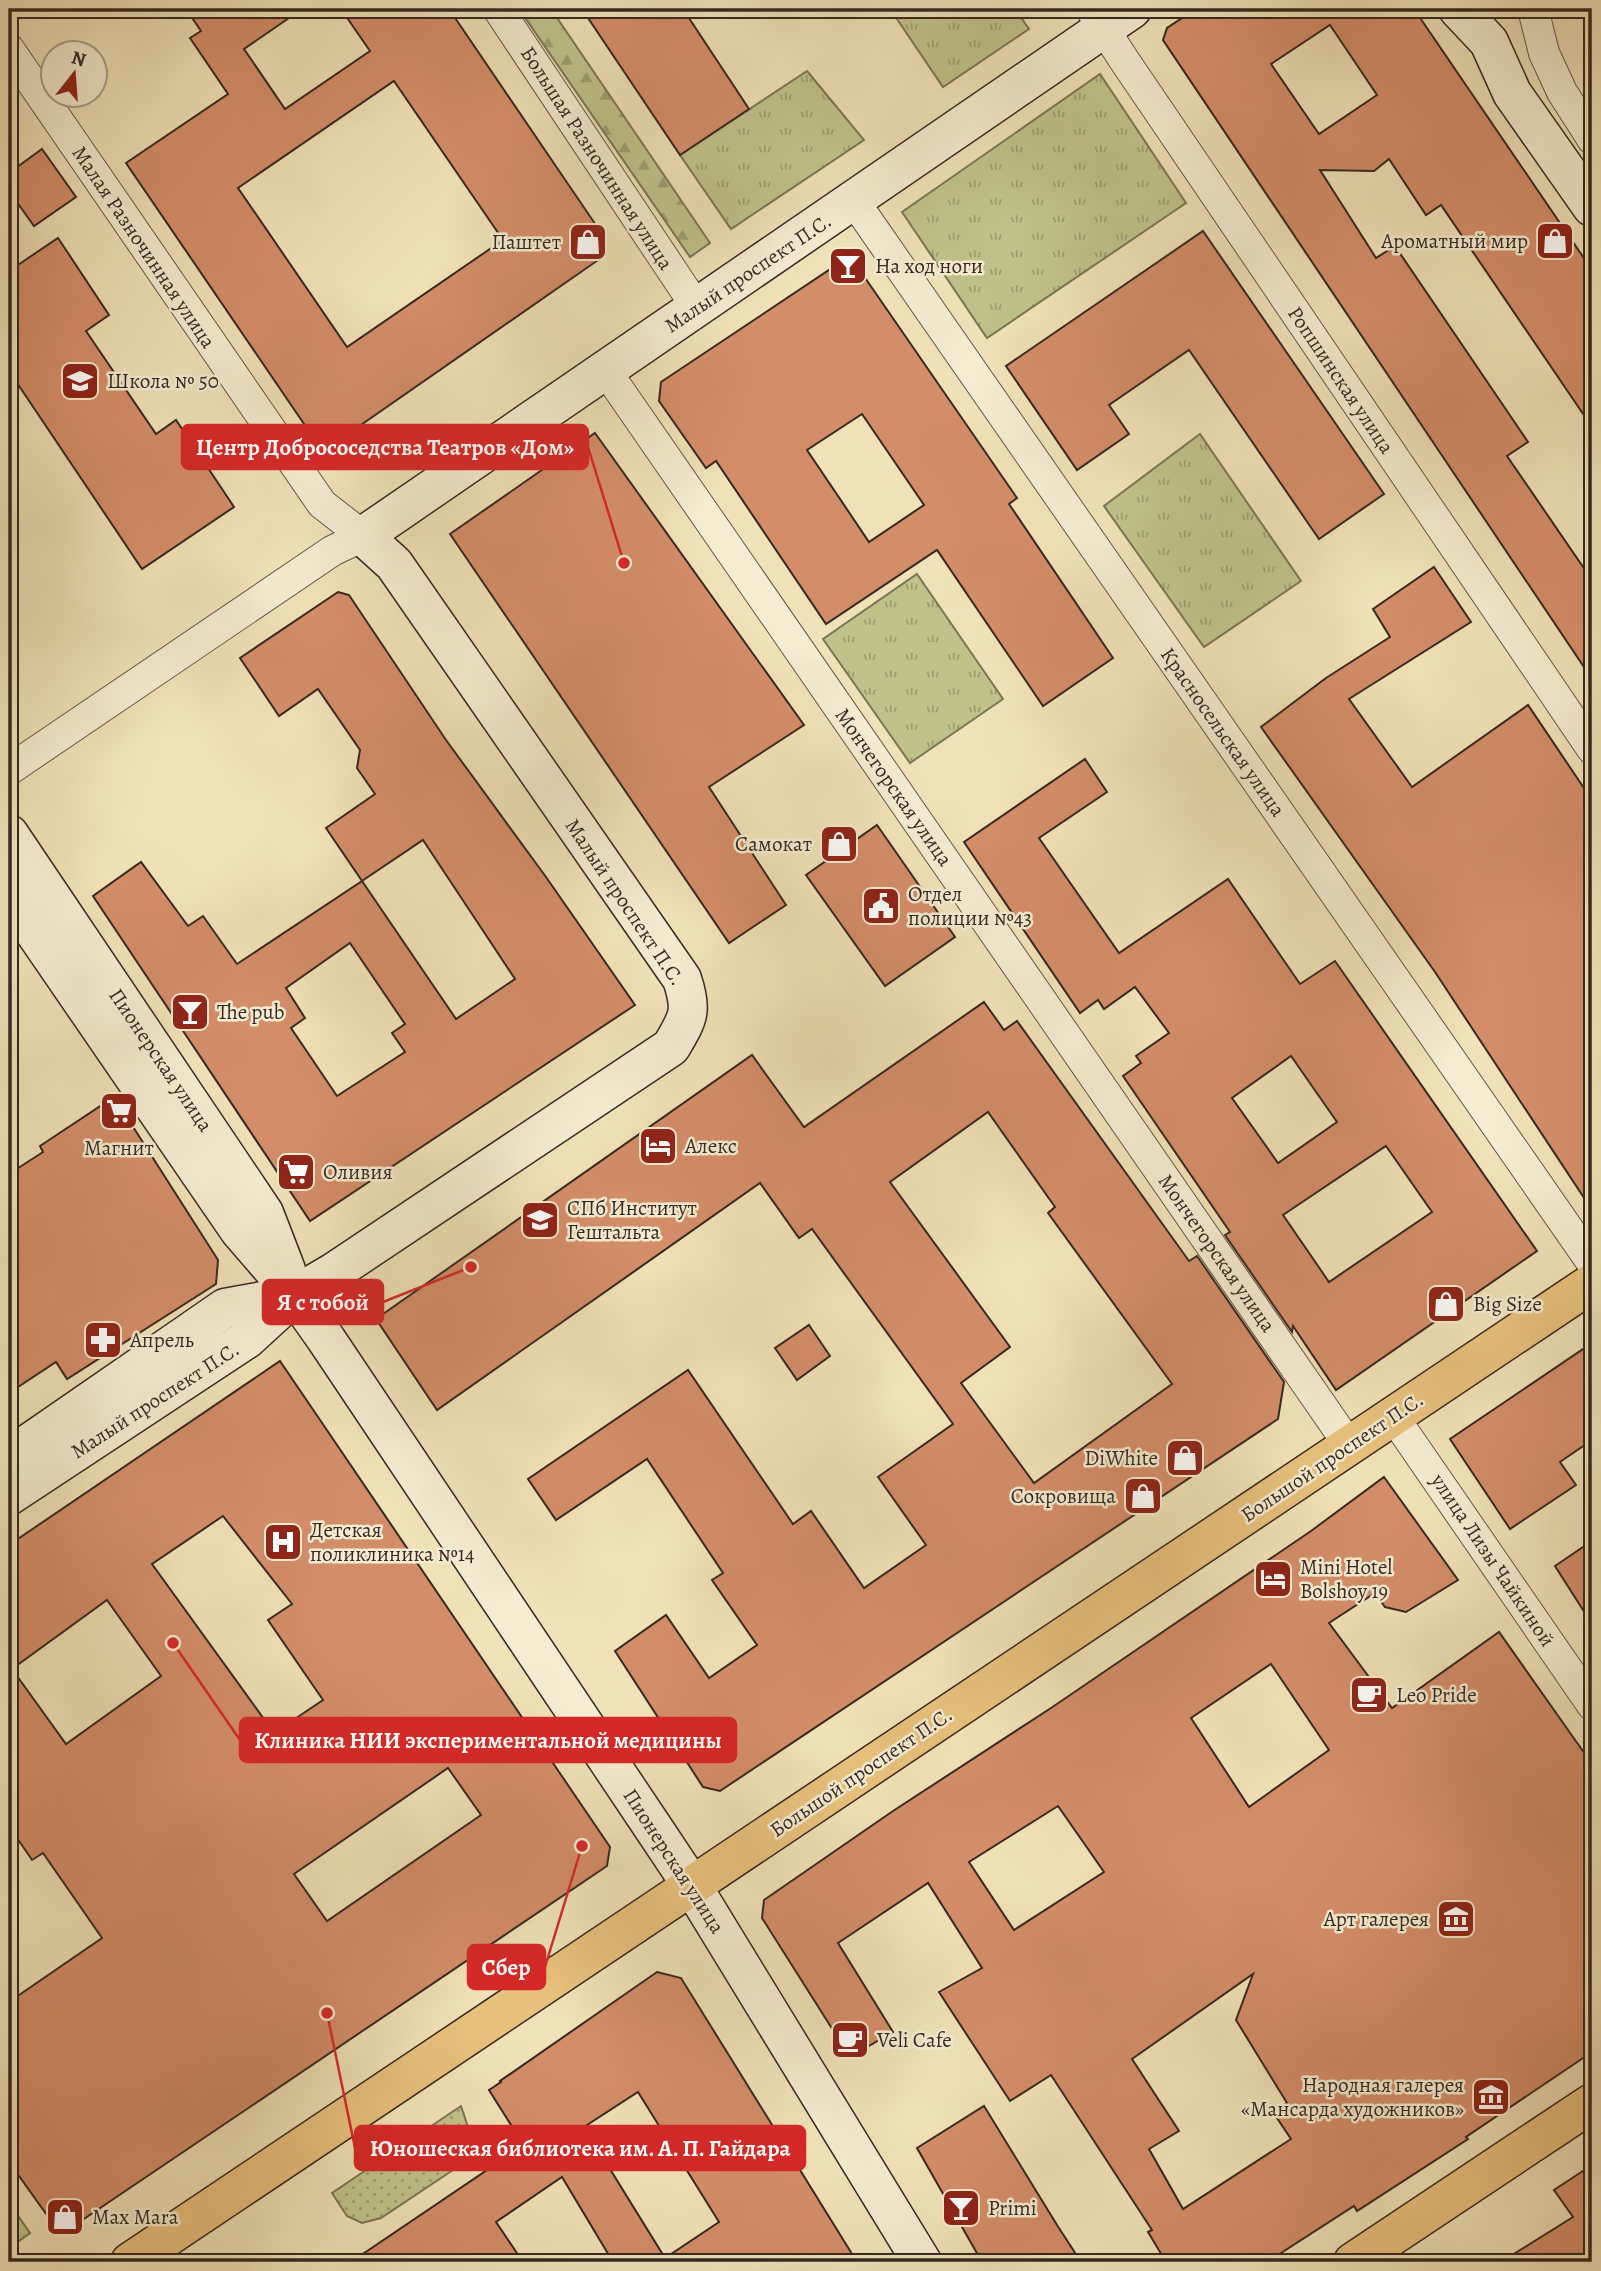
<svg xmlns="http://www.w3.org/2000/svg" width="1601" height="2271" font-family="Alegreya,serif">
  <defs>
    <pattern id="grass-dots" width="8" height="8" patternUnits="userSpaceOnUse" patternTransform="scale(1.75)"><rect width="8" height="8" fill="#c0c28a"/><path d="M2 2h.1M6 6h.1" fill="none" stroke="#9d9e70" stroke-width="1.8" stroke-linecap="round"/></pattern>
    <pattern id="forest-firs" width="22" height="20" patternUnits="userSpaceOnUse" patternTransform="scale(1.75)"><rect width="22" height="20" fill="#c0c28a"/><path d="M5 1l3.5 6h-7zM16 11l3.5 6h-7z" fill="#9d9e70"/></pattern>
    <pattern id="park-tufts" width="24" height="20" patternUnits="userSpaceOnUse" patternTransform="scale(1.75)"><rect width="24" height="20" fill="#c0c28a"/><path d="M3 7l-1-3M5 7V3M7 7l1-3M15 17l-1-3M17 17v-4M19 17l1-3" fill="none" stroke="#9d9e70"/></pattern>
  </defs>
  <rect width="100%" height="100%" fill="#f0e2b8"/>
  <filter id="stains"><feTurbulence type="fractalNoise" baseFrequency=".00286" numOctaves="4"/><feColorMatrix values="0 0 0 0 .2 0 0 0 0 .09 0 0 0 0 .02 0 0 0 .5 -.17"/></filter>
  <radialGradient id="worn" r=".72"><stop offset=".6" stop-color="#630" stop-opacity="0"/><stop offset="1" stop-color="#630" stop-opacity=".3"/></radialGradient>
  <g fill="url(#grass-dots)" stroke="#7b7556" stroke-width="2">
    <path d="M461,2106L474,2145L471,2158L381,2218L362,2223L347,2216L332,2193Z"/>
    <path d="M9,2203L30,2233L12,2246L9,2242Z"/>
  </g>
  <path fill="url(#forest-firs)" stroke="#7b7556" stroke-width="2" d="M519,9H551L710,243L690,257Z"/>
  <g fill="url(#park-tufts)" stroke="#7b7556" stroke-width="2">
    <path d="M900,9H1015L1029,29L943,87L893,13Z"/>
    <path d="M807,71L864,140L731,229L680,155Z"/>
    <path d="M1100,74L1186,203L987,338L902,212Z"/>
    <path d="M1200,434L1301,581L1204,647L1104,506Z"/>
    <path d="M917,574L1003,699L910,763L823,639Z"/>
  </g>
  <g fill="#d48d69" stroke="#362822" stroke-width="2" fill-rule="evenodd">
    <path d="M186,9H302L244,49L285,109L370,51L341,9H449L604,237L601,258L335,443L315,440L126,163L228,94L190,38L201,31ZM394,81L503,240L347,347L238,188Z"/>
    <path d="M582,9H683L749,109L680,155Z"/>
    <path d="M1196,9H1414L1592,270V427L1441,205L1426,215L1389,159L1374,171L1320,170L1376,258L1395,246L1528,442L1507,456L1592,580V679L1163,40L1167,28ZM1330,25L1377,95L1319,134L1271,64Z"/>
    <path d="M42,149L76,197L34,226L9,191V173Z"/>
    <path d="M1203,231L1384,494L1319,539L1189,350L1109,405L1129,434L1077,470L1006,366Z"/>
    <path d="M58,238L109,315L86,331L156,434L176,420L234,507L142,569L9,371V271Z"/>
    <path d="M850,256L1017,498L1009,504L1113,658L1043,706L937,550L826,624L716,461L706,468L659,401L661,382ZM862,414L924,505L869,542L807,450Z"/>
    <path d="M595,433L804,725L709,787L786,905L729,943L450,534Z"/>
    <path d="M1434,567L1471,622L1349,699L1412,787L1528,705L1592,800V1210L1435,972L1261,727L1326,678L1390,637L1373,609Z"/>
    <path d="M338,592L349,595L446,740L546,877L635,1005L310,1221L93,896L141,862L188,926L203,916L237,964L362,881L326,828L375,794L357,768L360,750L318,689L279,716L240,658ZM423,840L515,979L456,1019L362,881ZM350,943L405,1024L392,1033L405,1052L337,1096L291,1028L305,1018L286,988Z"/>
    <path d="M1085,759L1107,792L1039,838L1119,953L1228,879L1300,984L1335,961L1537,1251L1336,1390L1293,1326L1292,1332L1225,1235L1230,1232L1123,1076L1141,1063L1136,1056L1169,1033L1135,987L1104,1009L1098,1000L1080,1013L964,842ZM1291,1056L1337,1122L1278,1163L1232,1098ZM1386,1146L1432,1212L1329,1282L1283,1215Z"/>
    <path d="M877,825L955,937L885,986L806,875Z"/>
    <path d="M984,1002L1004,1030L1017,1021L1189,1261L1197,1256L1284,1382L1278,1419L720,1791L703,1787L615,1651L666,1615L709,1678L757,1645L712,1580L723,1573L647,1459L556,1520L528,1479L688,1370L793,1524L811,1511L864,1588L926,1545L878,1477L953,1424L812,1229L799,1238L760,1183L437,1410L376,1319L752,1055L804,1127ZM988,1112L1055,1207L1048,1213L1172,1384L1034,1483L961,1383L1010,1347L890,1182Z"/>
    <path d="M114,1097L218,1260L216,1284L67,1379L56,1362L9,1393V1174L43,1152L40,1146Z"/>
    <path d="M809,1325L830,1356L797,1380L775,1348Z"/>
    <path d="M1592,1343V1440L1560,1462L1576,1485L1510,1529L1450,1439Z"/>
    <path d="M280,1361L610,1847L607,1866L72,2227L52,2222L9,2162V2002L102,1938L43,1853L32,1860L9,1826V1545ZM223,1516L292,1604L268,1620L323,1700L274,1733L152,1564ZM107,1600L161,1676L66,1744L12,1669ZM448,1768L481,1815L327,1921L294,1874Z"/>
    <path d="M1384,1477L1458,1580L1406,1612L1385,1607L1375,1593L1329,1623L1392,1708L1499,1632L1592,1764V2052L1466,2137L1468,2139L1357,2211L1354,2206L1267,2262H1166L1148,2232L1152,2230L1051,2075L1010,2101L939,1992L982,1968L928,1883L838,1943L893,2032L850,2057L762,1918L764,1900L893,1811L1051,1708L1311,1531ZM1271,1664L1329,1750L1249,1807L1191,1718ZM1058,1806L1104,1872L1014,1930L969,1862ZM1253,1974L1236,2020L1287,2103L1273,2112L1291,2139L1183,2209L1149,2149L1179,2131L1132,2059Z"/>
    <path d="M1592,1541V1624L1555,1566Z"/>
    <path d="M657,1972L681,1978L857,2262H613L562,2177L496,2222L523,2262H351L521,2147L523,2144L489,2090L501,2082L500,2081ZM638,2092L719,2222L665,2258L584,2127Z"/>
    <path d="M984,2106L1057,2225L1081,2262H982L917,2148Z"/>
    <path d="M1592,2165V2262H1501L1573,2217L1554,2190Z"/>
  </g>
  <g fill="none" stroke-linecap="round" stroke-linejoin="round">
    <defs>
      <g id="street">
        <path d="M498,9L697,308"/>
        <path d="M1091,9L1124,60L1592,749"/>
        <path d="M1533,9L1544,53L1562,92L1592,139"/>
        <path d="M9,49L322,504L363,536L332,551L9,770"/>
        <path d="M854,201L1592,1263"/>
        <path d="M606,371L1349,1445"/>
        <path d="M1393,1416L1592,1705"/>
      </g>
      <g id="secondary">
        <path d="M1458,9L1489,42L1512,93L1592,207"/>
        <path d="M9,834L264,1213L286,1270"/>
        <path d="M9,895L239,1230L295,1295L326,1339L656,1832L692,1886L922,2262"/>
        <path d="M9,1457L225,1308L295,1295"/>
        <path d="M9,1496L247,1339L295,1295L334,1272L671,1047C688,1018 693,1012 682,979L394,564L363,536L1132,9"/>
      </g>
      <g id="primary">
        <path d="M130,2262L1592,1283"/>
        <path d="M1353,2262L1592,2103"/>
      </g>
    </defs>
    <use href="#street" stroke="#645648" stroke-width="32"/>
    <use href="#secondary" stroke="#362822" stroke-width="41"/>
    <use href="#primary" stroke="#362822" stroke-width="41"/>
    <use href="#street" stroke="#f5ecd1" stroke-width="30"/>
    <use href="#secondary" stroke="#f5ecd1" stroke-width="38"/>
    <use href="#primary" stroke="#e8c17c" stroke-width="38"/>
  </g>
  <defs>
    <symbol id="shop-square" viewBox="-11 -11 22 22"><rect x="-9" y="-9" width="18" height="18" rx="4" fill="#8f2418" stroke="#f5ecd1"/><path d="M-5-2.5h2.3a2.7 3.5 0 0 1 5.4 0H5L5.5 6h-11ZM-1.5-2.5h3a1.5 2.3 0 0 0-3 0Z" fill="#fff"/></symbol>
    <symbol id="bar-square" viewBox="-11 -11 22 22"><rect x="-9" y="-9" width="18" height="18" rx="4" fill="#8f2418" stroke="#f5ecd1"/><path d="M-6-5H6L.8 .8V4.5H3.5V6h-7V4.5H-.8V.8Z" fill="#fff"/></symbol>
    <symbol id="school-square" viewBox="-11 -11 22 22"><rect x="-9" y="-9" width="18" height="18" rx="4" fill="#8f2418" stroke="#f5ecd1"/><path d="M0-5L7-2L0 1L-7-2ZM-4 1L0 2.5L4 1V4Q0 6-4 4Z" fill="#fff"/></symbol>
    <symbol id="civic-square" viewBox="-11 -11 22 22"><rect x="-9" y="-9" width="18" height="18" rx="4" fill="#8f2418" stroke="#f5ecd1"/><path d="M-.6-6.5H3V-4.5H.6V-3L4-1V1h2V6H-6V1h2V-1L-.6-3ZM-1.2 2.5V6h2.4V2.5Z" fill="#fff"/></symbol>
    <symbol id="supermarket-square" viewBox="-11 -11 22 22"><rect x="-9" y="-9" width="18" height="18" rx="4" fill="#8f2418" stroke="#f5ecd1"/><path d="M-6-5.5h2.5l.6 2H6L4.5 2H-2.5L-4.4-4H-6ZM-1.5 3.2a1.3 1.3 0 1 0 .1 0ZM3 3.2a1.3 1.3 0 1 0 .1 0Z" fill="#fff"/></symbol>
    <symbol id="hotel-square" viewBox="-11 -11 22 22"><rect x="-9" y="-9" width="18" height="18" rx="4" fill="#8f2418" stroke="#f5ecd1"/><path d="M-6-4.5h1.5V1H6V5H4.5V3h-9V5H-6ZM-4 0a1.8 1.8 0 1 1 3.6 0ZM.5 0V-2.5h3Q6-2.5 6 0Z" fill="#fff"/></symbol>
    <symbol id="university-square" viewBox="-11 -11 22 22"><rect x="-9" y="-9" width="18" height="18" rx="4" fill="#8f2418" stroke="#f5ecd1"/><path d="M0-5L7-2L0 1L-7-2ZM-4 1L0 2.5L4 1V4Q0 6-4 4Z" fill="#fff"/></symbol>
    <symbol id="pharmacy-square" viewBox="-11 -11 22 22"><rect x="-9" y="-9" width="18" height="18" rx="4" fill="#8f2418" stroke="#f5ecd1"/><path d="M-2-6h4v4h4v4h-4v4h-4v-4h-4v-4h4Z" fill="#fff"/></symbol>
    <symbol id="hospital-square" viewBox="-11 -11 22 22"><rect x="-9" y="-9" width="18" height="18" rx="4" fill="#8f2418" stroke="#f5ecd1"/><path d="M-5-5h3v3.5h4V-5h3V5h-3V1.5h-4V5h-3Z" fill="#fff"/></symbol>
    <symbol id="cafe-square" viewBox="-11 -11 22 22"><rect x="-9" y="-9" width="18" height="18" rx="4" fill="#8f2418" stroke="#f5ecd1"/><path d="M-5.5-4.5H6V0H3Q3 3.5 0 3.5H-2.5Q-5.5 3.5-5.5 0ZM3-3.2v2h1.7v-2ZM-6 4.5H4V6H-6Z" fill="#fff"/></symbol>
    <symbol id="museum-square" viewBox="-11 -11 22 22"><rect x="-9" y="-9" width="18" height="18" rx="4" fill="#8f2418" stroke="#f5ecd1"/><path d="M0-6L6-3V-2H-6V-3ZM-5-1h2V3h-2ZM-1-1h2V3h-2ZM3-1h2V3H3ZM-6 4H6V6H-6Z" fill="#fff"/></symbol>
  </defs>
  <g fill-rule="evenodd">
    <use href="#shop-square" x="1533" y="219" width="44" height="44"/>
    <use href="#shop-square" x="566" y="220" width="44" height="44"/>
    <use href="#bar-square" x="826" y="244" width="44" height="44"/>
    <use href="#school-square" x="58" y="359" width="44" height="44"/>
    <use href="#shop-square" x="817" y="822" width="44" height="44"/>
    <use href="#civic-square" x="859" y="884" width="44" height="44"/>
    <use href="#bar-square" x="168" y="990" width="44" height="44"/>
    <use href="#supermarket-square" x="97" y="1089" width="44" height="44"/>
    <use href="#hotel-square" x="636" y="1124" width="44" height="44"/>
    <use href="#supermarket-square" x="274" y="1150" width="44" height="44"/>
    <use href="#university-square" x="518" y="1198" width="44" height="44"/>
    <use href="#shop-square" x="1424" y="1282" width="44" height="44"/>
    <use href="#pharmacy-square" x="81" y="1318" width="44" height="44"/>
    <use href="#shop-square" x="1163" y="1436" width="44" height="44"/>
    <use href="#shop-square" x="1121" y="1474" width="44" height="44"/>
    <use href="#hospital-square" x="261" y="1520" width="44" height="44"/>
    <use href="#hotel-square" x="1251" y="1557" width="44" height="44"/>
    <use href="#cafe-square" x="1347" y="1673" width="44" height="44"/>
    <use href="#museum-square" x="1434" y="1897" width="44" height="44"/>
    <use href="#cafe-square" x="828" y="2018" width="44" height="44"/>
    <use href="#museum-square" x="1469" y="2075" width="44" height="44"/>
    <use href="#bar-square" x="939" y="2186" width="44" height="44"/>
    <use href="#shop-square" x="43" y="2195" width="44" height="44"/>
  </g>
  <g text-anchor="middle" stroke-width="5" stroke-linejoin="round" paint-order="stroke">
    <g font-size="21" fill="#362822" stroke="#f5ecd1">
      <text transform="translate(597 158) rotate(57)" y="7">Большая Разночинная улица</text>
      <text transform="translate(144 247) rotate(56)" y="7">Малая Разночинная улица</text>
      <text transform="translate(748 273) rotate(-34)" y="7">Малый проспект П.С.</text>
      <text transform="translate(1341 380) rotate(56)" y="7">Ропшинская улица</text>
      <text transform="translate(1223 732) rotate(55)" y="7">Красносельская улица</text>
      <text transform="translate(894 787) rotate(55)" y="7">Мончегорская улица</text>
      <text transform="translate(625 902) rotate(56)" y="7">Малый проспект П.С.</text>
      <text transform="translate(161 1060) rotate(56)" y="7">Пионерская улица</text>
      <text transform="translate(1217 1253) rotate(55)" y="7">Мончегорская улица</text>
      <text transform="translate(155 1400) rotate(-33)" y="7">Малый проспект П.С.</text>
      <text transform="translate(1332 1457) rotate(-34)" y="7">Большой проспект П.С.</text>
      <text transform="translate(1493 1560) rotate(56)" y="7">улица Лизы Чайкиной</text>
      <text transform="translate(861 1772) rotate(-34)" y="7">Большой проспект П.С.</text>
      <text transform="translate(674 1861) rotate(57)" y="7">Пионерская улица</text>
    </g>
    <g font-size="21" fill="#362822" stroke="#f5ecd1" text-anchor="start">
      <text x="1528" y="248" text-anchor="end">Ароматный мир</text>
      <text x="561" y="249" text-anchor="end">Паштет</text>
      <text x="875" y="273">На ход ноги</text>
      <text x="107" y="388">Школа № 50</text>
      <text x="812" y="851" text-anchor="end">Самокат</text>
      <text x="908" y="901">Отдел<tspan x="908" dy="24">полиции №43</tspan></text>
      <text x="217" y="1019">The pub</text>
      <text x="685" y="1153">Алекс</text>
      <text x="119" y="1155" text-anchor="middle">Магнит</text>
      <text x="323" y="1179">Оливия</text>
      <text x="567" y="1215">СПб Институт<tspan x="567" dy="24">Гештальта</tspan></text>
      <text x="1473" y="1311">Big Size</text>
      <text x="130" y="1347">Апрель</text>
      <text x="1158" y="1465" text-anchor="end">DiWhite</text>
      <text x="1116" y="1503" text-anchor="end">Сокровища</text>
      <text x="310" y="1537">Детская<tspan x="310" dy="24">поликлиника №14</tspan></text>
      <text x="1300" y="1574">Mini Hotel<tspan x="1300" dy="24">Bolshoy 19</tspan></text>
      <text x="1396" y="1702">Leo Pride</text>
      <text x="1429" y="1926" text-anchor="end">Арт галерея</text>
      <text x="877" y="2047">Veli Cafe</text>
      <text x="1464" y="2092" text-anchor="end">Народная галерея<tspan x="1464" dy="24">«Мансарда художников»</tspan></text>
      <text x="988" y="2215">Primi</text>
      <text x="92" y="2224">Max Mara</text>
    </g>
  </g>
  <path fill="none" stroke="#d62828" stroke-width="2.5" d="M624 563L588 447M471 1267L383 1302M173 1643L240 1740M582 1846L545 1967M327 2013L355 2148"/>
  <g fill="#d62828" stroke="#f5ecd1" stroke-width="2.5">
    <circle cx="624" cy="563" r="7"/>
    <circle cx="471" cy="1267" r="7"/>
    <circle cx="173" cy="1643" r="7"/>
    <circle cx="582" cy="1846" r="7"/>
    <circle cx="327" cy="2013" r="7"/>
  </g>
  <g fill="#d62828" stroke="#d62828" stroke-width="2.5">
    <rect x="182" y="425" width="406" height="44" rx="7"/>
    <rect x="263" y="1280" width="120" height="44" rx="7"/>
    <rect x="240" y="1718" width="496" height="44" rx="7"/>
    <rect x="468" y="1945" width="77" height="44" rx="7"/>
    <rect x="355" y="2126" width="450" height="44" rx="7"/>
  </g>
  <g font-size="23" text-anchor="middle" font-weight="bold" fill="#fff">
    <text x="385" y="455">Центр Добрососедства Театров «Дом»</text>
    <text x="323" y="1310">Я с тобой</text>
    <text x="488" y="1748">Клиника НИИ экспериментальной медицины</text>
    <text x="506" y="1975">Сбер</text>
    <text x="580" y="2156">Юношеская библиотека им. А. П. Гайдара</text>
  </g>
  <rect width="1601" height="2271" fill="none" stroke="#f0e2b8" stroke-width="35"/>
  <rect x="10" y="10" width="1580" height="2250" fill="none" stroke="#362822" stroke-width="3.5"/>
  <rect x="18" y="18" width="1566" height="2236" fill="none" stroke="#362822" stroke-width="2"/>
  <g transform="translate(74 74) rotate(17)"><circle r="33" fill="#f5ecd1" stroke="#a99e8b" stroke-width="2"/>
  <path d="M0-5L12 26L0 18L-12 26Z" fill="#8f2418"/>
  <text y="-10" font-size="19" font-weight="bold" text-anchor="middle" fill="#362822">N</text>
  </g>
  <rect width="100%" height="100%" filter="url(#stains)"/>
  <rect width="100%" height="100%" fill="url(#worn)"/>
</svg>
